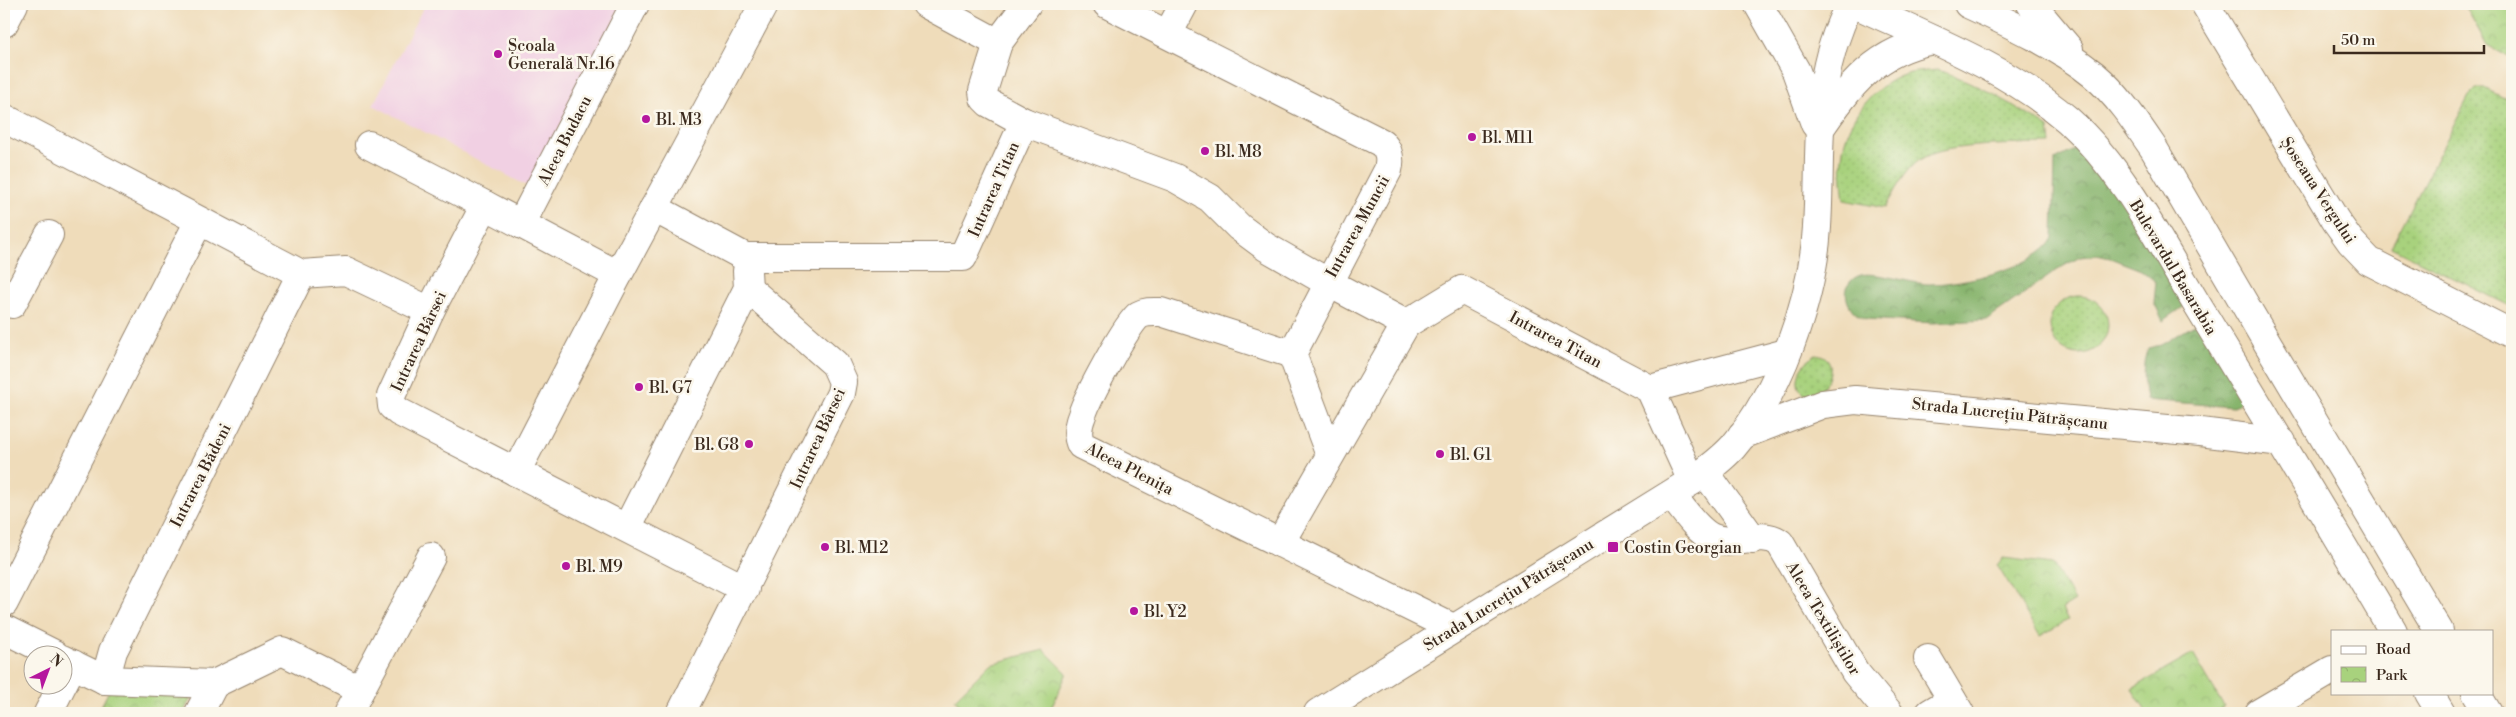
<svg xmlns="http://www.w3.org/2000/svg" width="2516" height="717" font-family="'Libre Bodoni',serif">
  <defs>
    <pattern id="grass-dots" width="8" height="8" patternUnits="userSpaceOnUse" patternTransform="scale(1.25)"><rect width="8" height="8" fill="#a8d27d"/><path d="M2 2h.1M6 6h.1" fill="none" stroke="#92b46c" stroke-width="1.8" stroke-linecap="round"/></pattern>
    <pattern id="forest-crowns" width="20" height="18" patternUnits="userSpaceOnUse" patternTransform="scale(1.25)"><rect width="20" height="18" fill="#86b46c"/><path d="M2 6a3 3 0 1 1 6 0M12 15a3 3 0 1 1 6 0" fill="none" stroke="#6f9358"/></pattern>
    <pattern id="park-crowns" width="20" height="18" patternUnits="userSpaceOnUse" patternTransform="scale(1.25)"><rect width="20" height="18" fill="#a8d27d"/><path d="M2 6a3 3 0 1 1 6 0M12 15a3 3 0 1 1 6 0" fill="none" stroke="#92b46c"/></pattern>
  </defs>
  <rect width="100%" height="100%" fill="#fbf7ec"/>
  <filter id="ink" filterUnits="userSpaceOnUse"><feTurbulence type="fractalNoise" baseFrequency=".02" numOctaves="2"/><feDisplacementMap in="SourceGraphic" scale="10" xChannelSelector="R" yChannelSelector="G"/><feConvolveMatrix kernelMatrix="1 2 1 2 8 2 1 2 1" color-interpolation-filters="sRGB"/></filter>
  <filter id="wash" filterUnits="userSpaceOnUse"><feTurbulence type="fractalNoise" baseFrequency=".0096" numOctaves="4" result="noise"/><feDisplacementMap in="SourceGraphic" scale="20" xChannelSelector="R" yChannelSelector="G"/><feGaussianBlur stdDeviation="1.12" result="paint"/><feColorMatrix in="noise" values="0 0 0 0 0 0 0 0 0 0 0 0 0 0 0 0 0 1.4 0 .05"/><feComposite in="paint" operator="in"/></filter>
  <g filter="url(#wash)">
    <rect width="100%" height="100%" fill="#efdcba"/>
    <path fill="#f1d0e3" d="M425,4H624L529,187L373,105Z"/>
    <g fill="url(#grass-dots)" stroke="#727e4e">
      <path d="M1938,70C1979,83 2013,105 2049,128L2051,144C2018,145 1948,142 1921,159C1905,170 1894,192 1885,208L1844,200C1842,184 1840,166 1843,150C1849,117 1877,80 1911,73C1920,71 1929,71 1938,70Z"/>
      <path d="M2476,89H2486L2512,102V215L2506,227L2512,230V307L2391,247L2469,96Z"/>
      <circle cx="2079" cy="325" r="29"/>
      <path d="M1816,354C1842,357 1828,391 1810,397C1787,388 1801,363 1816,354Z"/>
    </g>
    <g fill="url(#forest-crowns)" stroke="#606f45">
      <path d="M2084,145L2189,303L2163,321L2154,302L2156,282L2141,270L2110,258L2097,255L2080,257L2062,267L1986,320L1933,323L1866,319C1845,313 1837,282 1861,275C1875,271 1912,284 1929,284C1961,284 2038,268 2053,238L2055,160Z"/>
      <path d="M2201,321L2243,393L2239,404L2233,407L2146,400C2143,381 2141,366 2148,348L2161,345Z"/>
    </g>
    <g fill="url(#park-crowns)" stroke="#727e4e">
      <path d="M2464,4H2512V59L2487,45Z"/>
      <path d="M2003,558L2053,564L2075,601L2062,609L2068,620L2040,636L1997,565Z"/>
      <path d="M1044,650L1067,673L1049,713H965L955,699L990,664Z"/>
      <path d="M2193,654L2224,707L2214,713H2147L2132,689Z"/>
      <path d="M112,685L193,694L183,713H102L98,712Z"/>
    </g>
  </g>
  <g filter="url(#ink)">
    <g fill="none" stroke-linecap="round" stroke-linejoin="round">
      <defs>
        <g id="minor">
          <path d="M926,4L998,43"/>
          <path d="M1027,4L998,43L983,91L984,98L989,103L1024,122L1175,178L1210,198L1239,227L1266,247L1329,283L1388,170C1391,159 1389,151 1382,143L1107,4"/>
          <path d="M4,23L14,4"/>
          <path d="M1168,34L1184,4"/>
          <path d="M4,118L301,274L346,271L430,311"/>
          <path d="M369,145L485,205"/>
          <path d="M654,208L745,257H963L1024,122"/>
          <path d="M521,224L635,4"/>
          <path d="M618,275L485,205L430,311L391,396L392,406L399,412L745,589"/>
          <path d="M12,304L49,235"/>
          <path d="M1292,354L1161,312C1154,312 1146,311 1139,315C1127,323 1087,398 1082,415C1078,425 1076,435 1081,445L1453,628"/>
          <path d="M1650,389L1786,353"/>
          <path d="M1742,435L1823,404L1855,400L2200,432L2282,442"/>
          <path d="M1330,455L1292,354L1329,283L1406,324L1462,290L1650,389L1692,481"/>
          <path d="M516,472L618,275L764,4"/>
          <path d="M1705,472L1753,539"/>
          <path d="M1671,495C1683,508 1695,529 1711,537C1732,548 1761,528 1780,543L1855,672L1889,713"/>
          <path d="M627,528L748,288L747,271"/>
          <path d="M1280,543L1406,324"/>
          <path d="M4,603L199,221"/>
          <path d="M4,629L54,654"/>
          <path d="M62,659L105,680L214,684L282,651L360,690"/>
          <path d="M1928,659L1960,713"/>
          <path d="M105,680L113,651L301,274"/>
          <path d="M48,713L73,664"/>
          <path d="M199,713L214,684"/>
          <path d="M348,713L431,557"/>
          <path d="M681,713L841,393L843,382L835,364L748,288"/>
          <path d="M1930,713L1952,700"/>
          <path d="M2259,713L2332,670"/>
        </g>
        <g id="major">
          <path d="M1758,4L1796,71L1815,124"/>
          <path d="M1855,4C1928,38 2006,67 2068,120C2127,173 2163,250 2204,316C2268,421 2331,525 2393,631"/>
          <path d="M1968,4C2011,24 2057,45 2094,75C2118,95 2137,124 2154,149L2268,344L2439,631"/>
          <path d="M2031,4L2069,49"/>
          <path d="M2205,4L2336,221L2351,242L2369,261L2512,334"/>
          <path d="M1819,130C1850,85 1876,50 1934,40"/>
          <path d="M2429,693L2441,713"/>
          <path d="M2476,693L2488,713"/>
          <path d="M1318,713L1692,481C1706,471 1721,460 1733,447C1780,392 1813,298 1817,227C1822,146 1811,80 1850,4"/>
        </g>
      </defs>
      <use href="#minor" stroke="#95836c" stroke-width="30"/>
      <use href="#major" stroke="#95836c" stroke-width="30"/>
      <use href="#minor" stroke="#fff" stroke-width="28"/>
      <use href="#major" stroke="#fff" stroke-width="28"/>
    </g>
  </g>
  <g fill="#b5179e" stroke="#fbf7ec" stroke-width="2">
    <circle cx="498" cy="54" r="5"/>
    <circle cx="646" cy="119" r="5"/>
    <circle cx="1472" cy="137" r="5"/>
    <circle cx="1205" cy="151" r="5"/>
    <circle cx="639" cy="387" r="5"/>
    <circle cx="749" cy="444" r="5"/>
    <circle cx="1440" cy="454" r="5"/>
    <circle cx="825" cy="547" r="5"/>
    <rect x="1607" y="541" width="12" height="12" rx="2.5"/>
    <circle cx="566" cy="566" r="5"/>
    <circle cx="1134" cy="611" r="5"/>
  </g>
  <g text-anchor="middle" stroke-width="5" stroke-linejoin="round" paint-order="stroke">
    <g font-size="16" fill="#3b2a1e" stroke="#fbf7ec" text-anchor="start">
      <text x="508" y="51">Școala<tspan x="508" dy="18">Generală Nr.16</tspan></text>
      <text x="656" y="125">Bl. M3</text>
      <text x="1482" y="143">Bl. M11</text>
      <text x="1215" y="157">Bl. M8</text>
      <text x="649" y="393">Bl. G7</text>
      <text x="739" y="450" text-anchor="end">Bl. G8</text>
      <text x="1450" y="460">Bl. G1</text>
      <text x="835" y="553">Bl. M12</text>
      <text x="1624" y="553">Costin Georgian</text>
      <text x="576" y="572">Bl. M9</text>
      <text x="1144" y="617">Bl. Y2</text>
    </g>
    <g font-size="16" fill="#3b2a1e" stroke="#fbf7ec">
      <text transform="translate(564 140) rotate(-63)" y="6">Aleea Budacu</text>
      <text transform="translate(993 189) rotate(-66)" y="6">Intrarea Titan</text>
      <text transform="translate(2319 190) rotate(57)" y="6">Șoseaua Vergului</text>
      <text transform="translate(1357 226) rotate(-61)" y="6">Intrarea Muncii</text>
      <text transform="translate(2174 267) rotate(59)" y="6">Bulevardul Basarabia</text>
      <text transform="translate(1556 339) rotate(28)" y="6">Intrarea Titan</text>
      <text transform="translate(418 341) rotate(-65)" y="6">Intrarea Bârsei</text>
      <text transform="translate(2010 413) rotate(6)" y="6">Strada Lucrețiu Pătrășcanu</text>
      <text transform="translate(817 438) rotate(-65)" y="6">Intrarea Bârsei</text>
      <text transform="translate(1130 468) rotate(27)" y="6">Aleea Plenița</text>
      <text transform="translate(200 475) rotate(-63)" y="6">Intrarea Bădeni</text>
      <text transform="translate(1508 594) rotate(-32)" y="6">Strada Lucrețiu Pătrășcanu</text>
      <text transform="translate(1824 618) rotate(59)" y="6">Aleea Textiliștilor</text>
    </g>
  </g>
  <rect width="2516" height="717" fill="none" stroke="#fbf7ec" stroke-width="20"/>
  <rect x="2331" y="630" width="162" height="65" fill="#fbf7ec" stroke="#aea59a"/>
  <rect x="2341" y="646" width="25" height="8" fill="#ffffff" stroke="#aea59a"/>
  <text x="2376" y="654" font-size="15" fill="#3b2a1e">Road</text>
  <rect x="2341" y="667" width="25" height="15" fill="url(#park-crowns)" stroke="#aea59a"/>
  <text x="2376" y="680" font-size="15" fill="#3b2a1e">Park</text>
  <g transform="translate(48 670) rotate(42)"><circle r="24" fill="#fbf7ec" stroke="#aea59a"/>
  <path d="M0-4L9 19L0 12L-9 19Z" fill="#b5179e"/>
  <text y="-8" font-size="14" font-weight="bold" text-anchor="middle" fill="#3b2a1e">N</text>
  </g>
  <path d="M2334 45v8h150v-8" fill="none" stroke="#3b2a1e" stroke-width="2.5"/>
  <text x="2341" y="45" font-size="15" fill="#3b2a1e" stroke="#fbf7ec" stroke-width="4" paint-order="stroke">50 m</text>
</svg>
